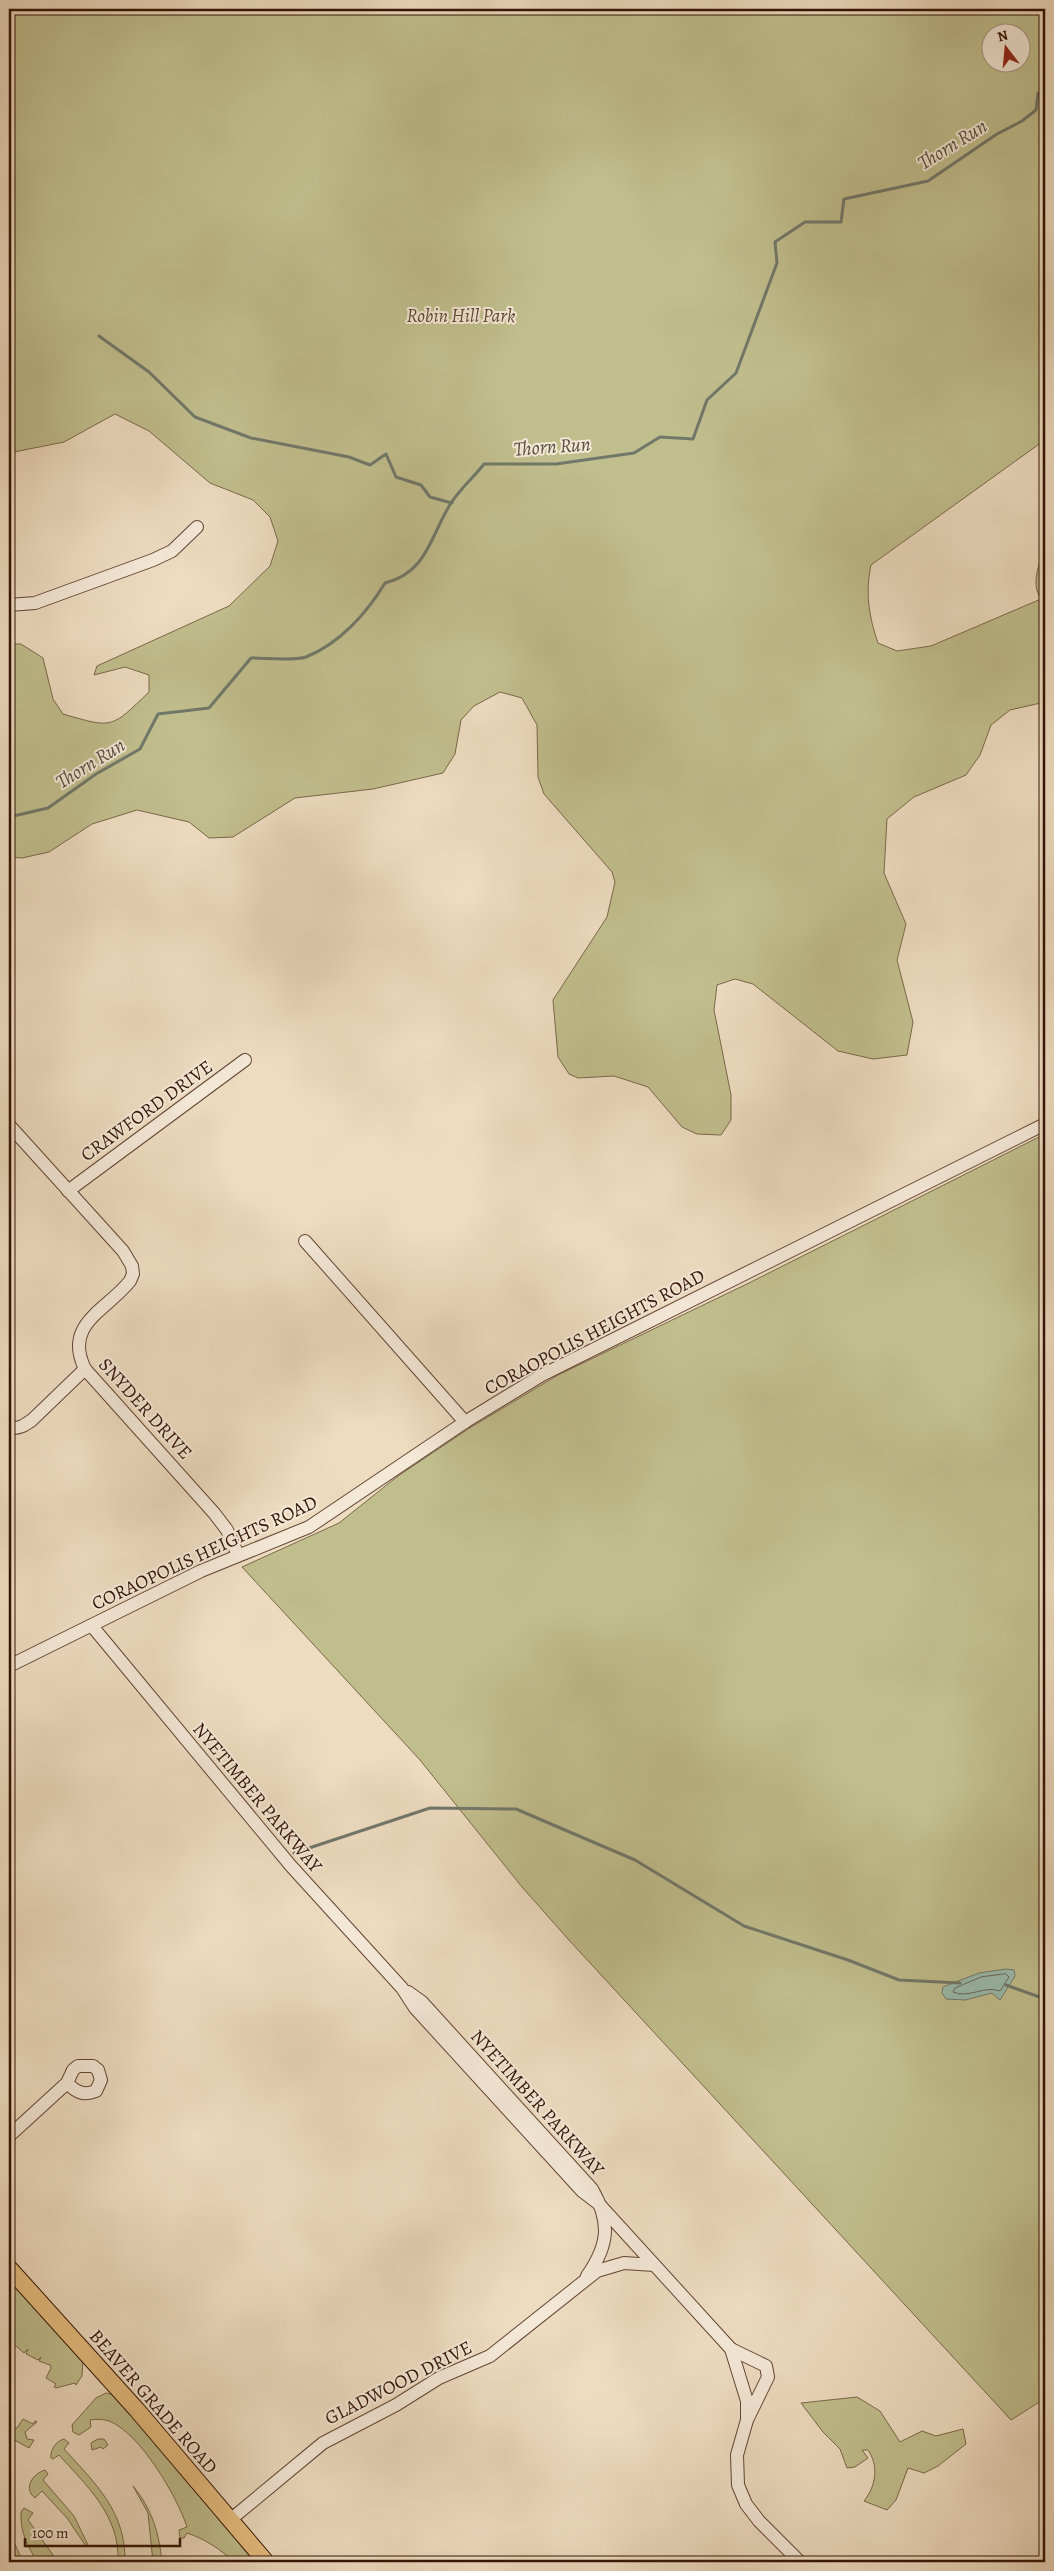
<svg xmlns="http://www.w3.org/2000/svg" width="1054" height="2571" font-family="Alegreya,serif">
  <rect width="100%" height="100%" fill="#eedcc1"/>
  <filter id="stains"><feTurbulence type="fractalNoise" baseFrequency=".004" numOctaves="4"/><feColorMatrix values="0 0 0 0 .2 0 0 0 0 .09 0 0 0 0 .02 0 0 0 .5 -.17"/></filter>
  <radialGradient id="worn" r=".72"><stop offset=".6" stop-color="#630" stop-opacity="0"/><stop offset="1" stop-color="#630" stop-opacity=".3"/></radialGradient>
  <g fill="#c1be8d" stroke="#7a6849" fill-rule="evenodd">
    <path d="M9,9H1045V447L1042,442L871,565C865,592 869,617 878,643L897,651L931,646L1041,599C1029,582 1042,561 1045,541V702L1010,710L991,725L980,755L966,775L914,797L887,819L884,873L906,924L897,960L913,1022L907,1055L873,1059L838,1051L753,984L735,979L717,985L714,1010L731,1095V1120L721,1135L697,1134L682,1127L648,1087L614,1076L578,1078L569,1074L558,1057L553,1000L607,917L615,882L612,872L544,794L538,777L537,725L522,698L500,692L474,706L461,720L455,754L443,773L373,789L295,798L233,837L209,838L189,822L137,810L92,824L49,852L22,858L9,857V644H21L43,658L53,699L63,714C114,729 111,728 149,692V675L125,667L94,675L97,666L229,606L270,566L278,541L270,517L253,500L210,483L149,431L115,414L64,442L9,453ZM992,32H1022V62H992Z"/>
    <path d="M1045,1134V2388L1041,2401L1011,2420L568,1939L522,1887L420,1760L242,1567L339,1523L398,1476L468,1429L558,1375L751,1282Z"/>
    <path d="M9,2278L83,2361L82,2376L76,2385L75,2383L56,2388L54,2387L56,2384L46,2378L51,2368L50,2365L39,2361L41,2357L38,2360L26,2354L28,2349L24,2353L16,2346L11,2345L9,2349Z"/>
    <path d="M106,2393L114,2395L258,2562H234C220,2549 205,2539 187,2533L184,2538H180L179,2530L187,2527C177,2496 140,2433 109,2421C103,2419 96,2419 90,2420L91,2427L79,2435L73,2432L72,2425L96,2398Z"/>
    <path d="M857,2397L880,2411L900,2442L922,2431L936,2436L963,2429L966,2444L938,2466L924,2473L908,2468L896,2500L887,2510L864,2501C876,2486 879,2466 868,2450H862L868,2458L855,2467L847,2468L840,2449L823,2432L801,2403Z"/>
    <path d="M23,2419L33,2424L35,2421L37,2422L25,2432L27,2439L34,2440L29,2448L9,2437V2424L13,2429L17,2428Z"/>
    <path d="M64,2439L69,2443L64,2449C96,2484 126,2512 125,2562H118C120,2516 88,2487 59,2455L53,2459L51,2458C50,2450 56,2441 64,2439Z"/>
    <path d="M98,2439H104L108,2445L103,2449L101,2447L92,2450L91,2443Z"/>
    <path d="M45,2470L48,2474L43,2480L74,2516L88,2545L86,2546L67,2518L42,2491L35,2498C23,2489 32,2474 45,2470Z"/>
    <path d="M133,2486C152,2509 159,2533 162,2562H153L148,2513Z"/>
    <path d="M24,2508L33,2513L28,2520L58,2562H38C27,2547 20,2531 21,2512Z"/>
    <path d="M11,2541L14,2542L23,2562H11Z"/>
  </g>
  <path fill="#9abcae" stroke="#71786a" d="M1006,1969L1014,1970L1015,1976L1000,2000L992,1993L965,2000L946,1999L942,1993L943,1987L979,1973Z"/>
  <g fill="none" stroke-linecap="round" stroke-linejoin="round">
    <path stroke="#66685a" stroke-width="1" d="M1006,1974L1009,1977L1000,1991C984,1985 969,1999 953,1992L955,1988L981,1977Z"/>
    <g stroke="#71786a" stroke-width="3">
      <path d="M99,336L149,372L195,417L251,438L349,457L370,465L386,454L396,477L421,485L430,497L452,503"/>
      <path d="M9,817L48,808L96,774L140,749L158,714L209,708L251,658C265,658 294,661 306,657C339,644 367,613 385,583C428,572 430,536 451,503C460,489 474,477 484,464H556L634,453L660,437L693,439L707,400L736,373L777,263L775,242L805,222H841L844,199L928,181L997,134L1022,121L1036,110L1038,93L1045,92"/>
      <path d="M294,1853L430,1808L516,1809L635,1860L744,1926L848,1960L899,1980L960,1983"/>
      <path d="M1006,1985L1045,1999"/>
    </g>
    <defs>
      <g id="minor">
        <path d="M9,605L35,603L153,560L172,551L197,527"/>
        <path d="M9,1125L123,1251L132,1266L133,1274L130,1281C106,1311 63,1324 85,1369L214,1513L227,1530L238,1555"/>
        <path d="M68,1191L245,1060"/>
        <path d="M305,1241L465,1422"/>
        <path d="M9,1427C18,1430 25,1425 32,1420L85,1369"/>
        <path d="M92,1626L291,1866L402,1988L415,2008L582,2191L599,2204L731,2349L747,2401V2420L737,2455L738,2485L746,2504L759,2521L800,2562"/>
        <path d="M9,1666L201,1571L309,1527L465,1422L542,1375L1045,1124"/>
        <path d="M408,1992L422,2002L592,2189C611,2222 609,2245 587,2276"/>
        <path d="M9,2136L67,2083L73,2070L78,2066H93L98,2070L101,2080L96,2091C83,2096 76,2092 67,2083"/>
        <path d="M731,2349L766,2366L768,2377L748,2418"/>
        <path d="M230,2520L323,2443L396,2405L439,2378L490,2356L597,2271L624,2263L654,2265"/>
      </g>
      <path id="major" d="M9,2268L137,2410L266,2562"/>
    </defs>
    <use href="#minor" stroke="#624534" stroke-width="14"/>
    <use href="#major" stroke="#331305" stroke-width="18"/>
    <use href="#minor" stroke="#f4e8d7" stroke-width="12"/>
    <use href="#major" stroke="#e7be80" stroke-width="16"/>
  </g>
  <g text-anchor="middle" stroke-width="4" stroke-linejoin="round" paint-order="stroke">
    <g font-size="19" font-style="italic" fill="#5e462e" stroke="#f4e8d7">
      <text x="461" y="322">Robin Hill Park</text>
    </g>
    <g font-size="19" fill="#331305" stroke="#f4e8d7">
      <text transform="translate(146 1110) rotate(-36)" y="7">CRAWFORD DRIVE</text>
      <text transform="translate(594 1331) rotate(-28)" y="7">CORAOPOLIS HEIGHTS ROAD</text>
      <text transform="translate(146 1408) rotate(48)" y="7">SNYDER DRIVE</text>
      <text transform="translate(204 1552) rotate(-25)" y="7">CORAOPOLIS HEIGHTS ROAD</text>
      <text transform="translate(258 1797) rotate(50)" y="7">NYETIMBER PARKWAY</text>
      <text transform="translate(538 2102) rotate(48)" y="7">NYETIMBER PARKWAY</text>
      <text transform="translate(398 2382) rotate(-27)" y="7">GLADWOOD DRIVE</text>
      <text transform="translate(154 2401) rotate(49)" y="7">BEAVER GRADE ROAD</text>
    </g>
    <g font-size="20" font-style="italic" fill="#574e40" stroke="#f4e8d7">
      <text transform="translate(952 144) rotate(-32)" y="7">Thorn Run</text>
      <text transform="translate(552 446) rotate(-4)" y="7">Thorn Run</text>
      <text transform="translate(90 763) rotate(-32)" y="7">Thorn Run</text>
    </g>
  </g>
  <rect width="1054" height="2571" fill="none" stroke="#eedcc1" stroke-width="30"/>
  <rect x="10" y="10" width="1034" height="2551" fill="none" stroke="#331305" stroke-width="2.5"/>
  <rect x="15" y="15" width="1024" height="2541" fill="none" stroke="#331305"/>
  <g transform="translate(1006 48) rotate(344)"><circle r="24" fill="#f4e8d7" stroke="#a79383"/>
  <path d="M0-4L9 19L0 12L-9 19Z" fill="#8f2418"/>
  <text y="-8" font-size="14" font-weight="bold" text-anchor="middle" fill="#331305">N</text>
  </g>
  <path d="M25 2538v8h155v-8" fill="none" stroke="#331305" stroke-width="2.5"/>
  <text x="32" y="2538" font-size="15" fill="#331305" stroke="#f4e8d7" stroke-width="4" paint-order="stroke">100 m</text>
  <rect width="100%" height="100%" filter="url(#stains)"/>
  <rect width="100%" height="100%" fill="url(#worn)"/>
</svg>
